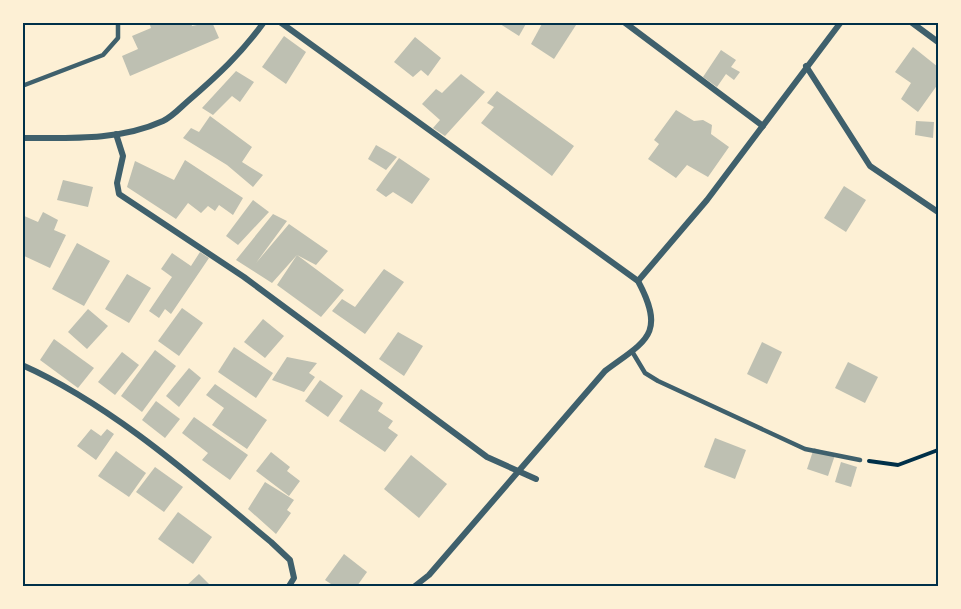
<svg xmlns="http://www.w3.org/2000/svg" width="961" height="609" font-family="Roboto,sans-serif">
  <rect width="100%" height="100%" fill="#fdf0d5"/>
  <g fill="#bec0b2">
    <path d="M149,22H191L192,26L212,22L219,38L130,76L122,56L138,49L132,36L151,28Z"/>
    <path d="M497,22H527L519,36Z"/>
    <path d="M543,22L576,25L554,59L531,44Z"/>
    <path d="M284,36L306,52L286,84L262,67Z"/>
    <path d="M415,37L441,58L428,76L421,70L413,77L394,62Z"/>
    <path d="M913,47L938,67V84L918,112L901,99L911,83L895,72Z"/>
    <path d="M721,50L736,60L731,67L740,72L734,80L726,74L717,87L703,77Z"/>
    <path d="M236,71L254,82L240,102L232,96L213,115L202,108Z"/>
    <path d="M461,74L485,92L445,136L433,128L440,120L422,104L436,89L442,93Z"/>
    <path d="M497,91L574,146L552,176L481,123L494,107L487,103Z"/>
    <path d="M676,110L694,121L703,120L712,125L711,134L729,147L708,177L687,165L676,178L648,159L659,144L654,140Z"/>
    <path d="M210,116L252,147L242,162L263,175L253,187L227,165L183,138L191,128L199,132Z"/>
    <path d="M916,121L934,122L933,138L915,135Z"/>
    <path d="M376,145L397,157L386,170L368,159Z"/>
    <path d="M399,158L430,179L412,204L393,192L386,197L376,190Z"/>
    <path d="M185,160L243,198L233,215L219,205L215,211L208,206L201,213L188,203L176,219L127,187L135,161L174,180Z"/>
    <path d="M63,180L93,187L88,207L57,200Z"/>
    <path d="M844,186L866,200L846,232L824,218Z"/>
    <path d="M253,200L269,212L238,245L226,236Z"/>
    <path d="M43,212L58,220L54,230L66,235L50,268L22,255V215L38,222Z"/>
    <path d="M273,214L287,221L256,263L289,224L328,251L316,265L297,255L344,290L321,317L277,285L297,255L272,283L236,260Z"/>
    <path d="M77,243L110,261L84,306L52,289Z"/>
    <path d="M200,252L209,258L171,314L165,309L159,318L149,311L172,277L161,269L172,253L191,266Z"/>
    <path d="M384,269L404,282L365,334L332,311L342,299L355,307Z"/>
    <path d="M127,274L151,288L129,323L105,309Z"/>
    <path d="M182,308L203,323L179,356L158,341Z"/>
    <path d="M88,309L108,326L87,349L68,332Z"/>
    <path d="M263,319L284,336L265,358L244,342Z"/>
    <path d="M398,332L423,346L404,376L379,359Z"/>
    <path d="M54,339L94,368L78,388L40,360Z"/>
    <path d="M762,342L782,352L767,384L747,374Z"/>
    <path d="M234,347L273,373L256,398L218,372Z"/>
    <path d="M155,350L176,366L142,412L121,396Z"/>
    <path d="M122,352L139,365L115,395L98,382Z"/>
    <path d="M287,357L317,363L309,373L315,377L304,392L272,380Z"/>
    <path d="M848,362L878,377L865,403L835,388Z"/>
    <path d="M189,368L201,378L179,407L166,396Z"/>
    <path d="M320,380L343,396L328,417L305,401Z"/>
    <path d="M215,384L267,420L247,449L212,425L224,408L206,395Z"/>
    <path d="M361,389L383,403L378,411L393,421L388,428L398,435L385,452L339,421Z"/>
    <path d="M156,401L180,419L165,438L142,420Z"/>
    <path d="M194,417L248,455L230,480L202,460L208,453L182,433Z"/>
    <path d="M91,429L101,436L107,429L114,434L96,460L77,446Z"/>
    <path d="M715,438L746,450L735,479L704,467Z"/>
    <path d="M814,448L835,455L828,476L807,469Z"/>
    <path d="M116,451L146,473L129,497L98,476Z"/>
    <path d="M271,452L290,467L287,471L300,481L289,496L256,471Z"/>
    <path d="M411,455L447,484L419,518L384,489Z"/>
    <path d="M841,462L857,467L851,487L835,482Z"/>
    <path d="M155,467L183,487L164,512L136,492Z"/>
    <path d="M265,482L294,500L287,510L291,513L276,534L248,509Z"/>
    <path d="M178,512L212,537L193,564L158,539Z"/>
    <path d="M344,554L367,572L357,586H334L325,580Z"/>
    <path d="M199,574L211,586H186Z"/>
  </g>
  <g fill="none" stroke-linecap="round" stroke-linejoin="round">
    <path stroke="#003049" stroke-width="4" d="M869,461L898,465L938,450"/>
    <g stroke="#3f606c" stroke-width="4.5">
      <path d="M22,86L103,55L118,38V22"/>
      <path d="M633,353L645,373L658,381L805,449L860,460"/>
    </g>
    <g stroke="#3f606c" stroke-width="6">
      <path d="M280,22L638,281C667,335 645,341 605,371L429,575L415,586"/>
      <path d="M624,22L763,126"/>
      <path d="M911,22L938,42"/>
      <path d="M806,66L870,166L938,212"/>
      <path d="M116,134L123,156L117,183L119,194L244,277L487,457L536,479"/>
      <path d="M22,138C69,138 119,141 163,121C172,117 180,108 188,101C216,77 242,53 264,22"/>
      <path d="M638,281L707,200L841,22"/>
      <path d="M22,365C112,405 195,479 271,542L290,560L294,578L289,586"/>
    </g>
  </g>
  <rect width="961" height="609" fill="none" stroke="#fdf0d5" stroke-width="48"/>
  <rect x="24" y="24" width="913" height="561" fill="none" stroke="#003049" stroke-width="2"/>
</svg>
